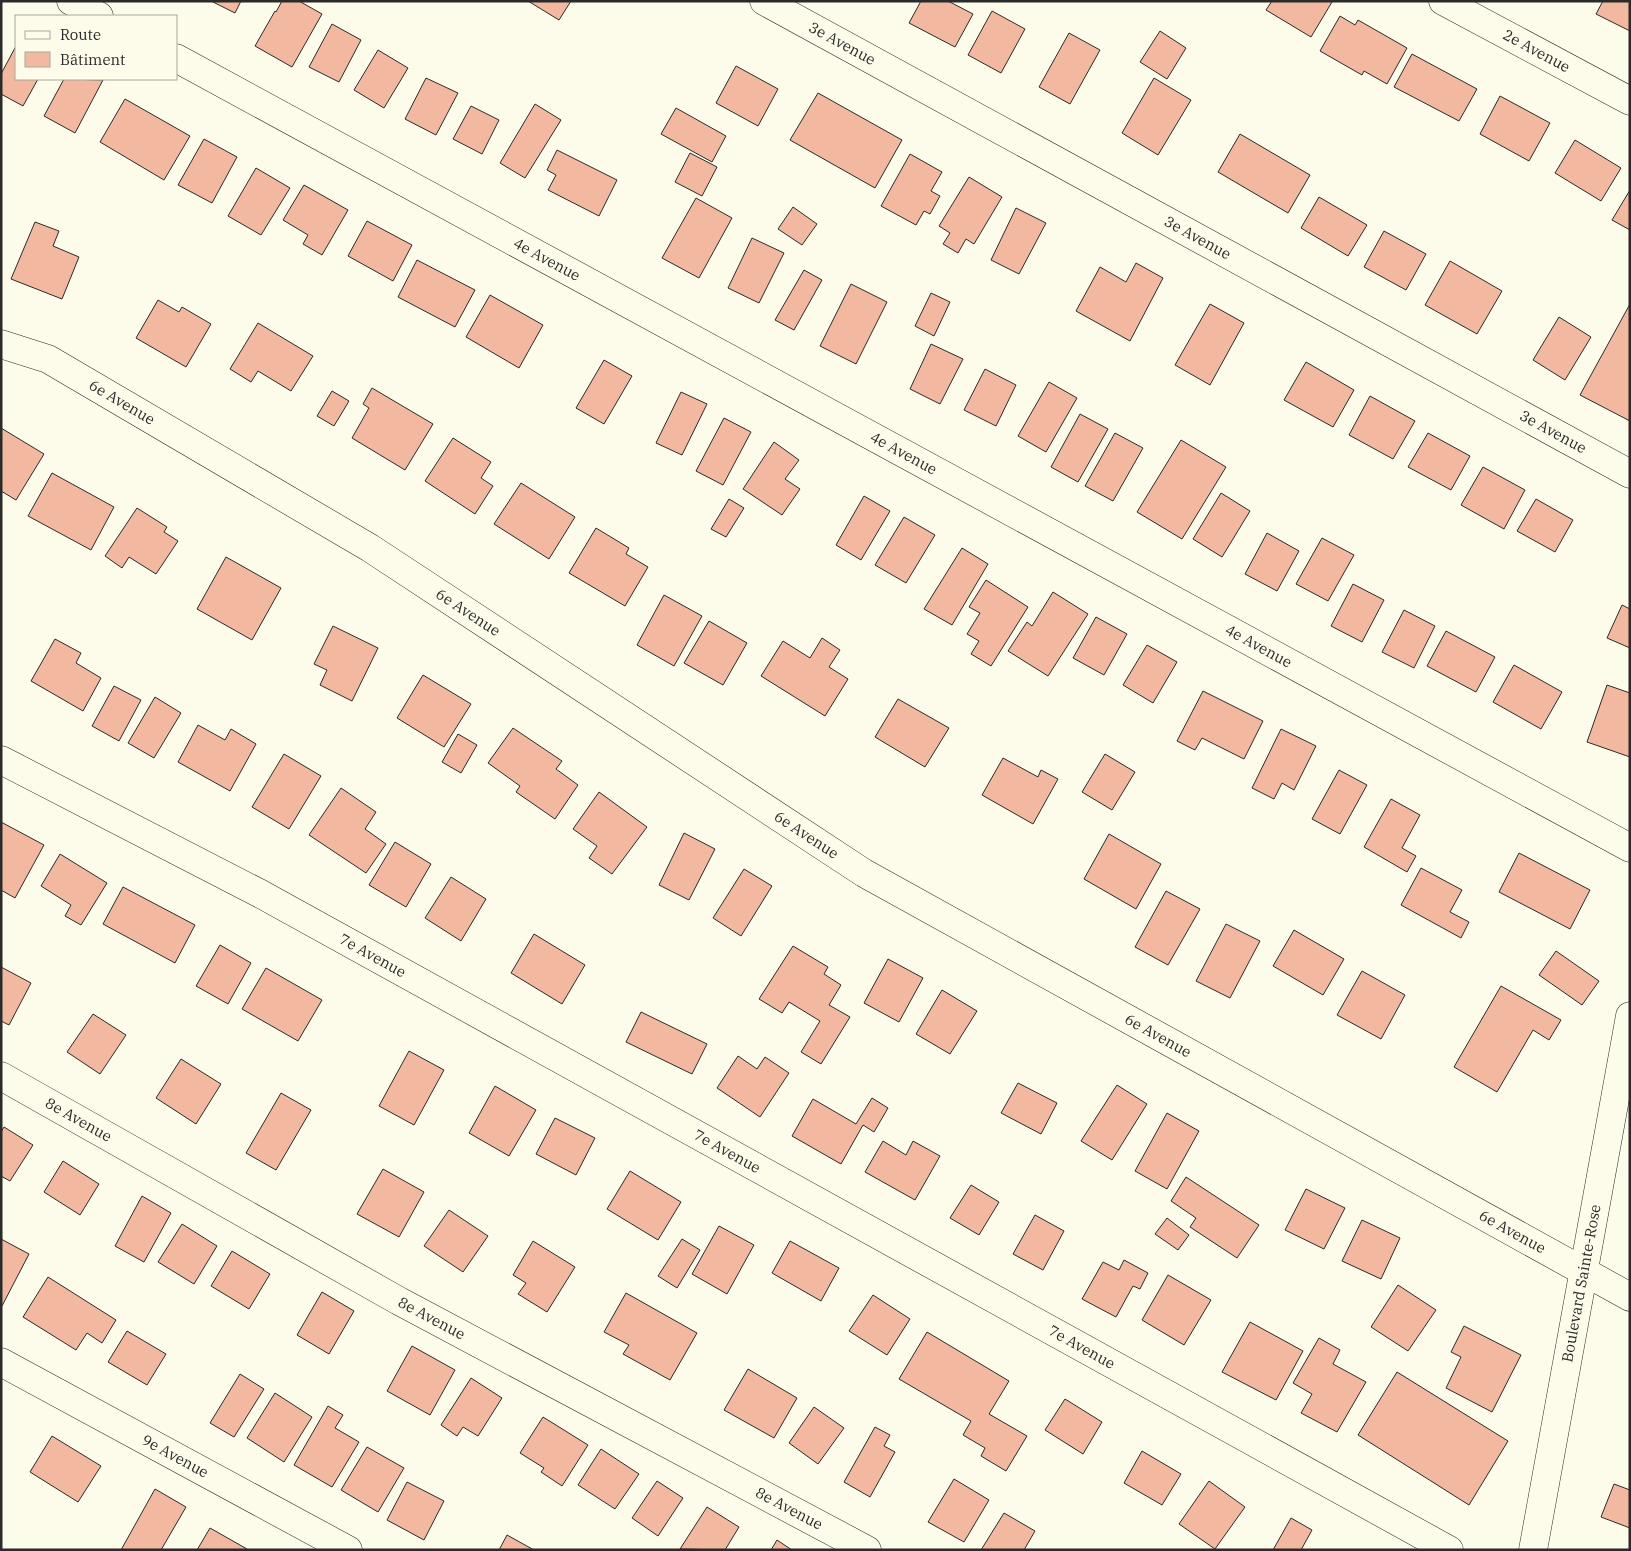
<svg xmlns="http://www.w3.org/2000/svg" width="1631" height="1551" font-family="'IBM Plex Serif',serif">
  <rect width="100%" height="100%" fill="#fdfbea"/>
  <g fill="#f2b8a0" stroke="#2b2b2b">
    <path d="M211,1H241L235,13Z"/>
    <path d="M282,1H299L322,14L292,67L255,46L275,11L276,12Z"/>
    <path d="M528,1H571L559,20Z"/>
    <path d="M921,1H948L973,14L955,47L909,23Z"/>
    <path d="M1272,1H1331L1332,2L1311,37L1266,10Z"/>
    <path d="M1603,1H1630V31L1596,14Z"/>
    <path d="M992,11L1025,29L1001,73L968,55Z"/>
    <path d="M1340,16L1355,25L1358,20L1407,48L1387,84L1364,71L1362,75L1320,51Z"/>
    <path d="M332,24L361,40L339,82L309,67Z"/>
    <path d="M1160,31L1186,48L1167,79L1140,62Z"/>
    <path d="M1069,33L1100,50L1070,104L1039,87Z"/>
    <path d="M16,46V79H38L23,106L1,94V74Z"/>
    <path d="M378,50L408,68L384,108L354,90Z"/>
    <path d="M1412,54L1477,89L1459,121L1394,87Z"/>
    <path d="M736,66L778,89L758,126L716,103Z"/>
    <path d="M426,78L458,93L436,135L405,119Z"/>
    <path d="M1154,78L1191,100L1158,155L1122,133Z"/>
    <path d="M64,79L103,80L75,133L44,116Z"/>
    <path d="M818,93L902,140L875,188L790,140Z"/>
    <path d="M1500,96L1550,123L1529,161L1480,134Z"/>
    <path d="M125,99L190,136L164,180L100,142Z"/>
    <path d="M535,104L561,120L525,178L500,163Z"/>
    <path d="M471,106L499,120L482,154L453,139Z"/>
    <path d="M676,108L726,136L712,162L661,134Z"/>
    <path d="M1240,134L1310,175L1288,213L1218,172Z"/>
    <path d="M204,139L237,157L212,203L178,185Z"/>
    <path d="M1575,140L1621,168L1601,201L1555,173Z"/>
    <path d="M557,150L617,180L599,216L548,190L556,175L547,170Z"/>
    <path d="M690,153L717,167L702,196L675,182Z"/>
    <path d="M910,154L942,172L931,191L940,196L930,214L924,211L916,225L881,206Z"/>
    <path d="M256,168L290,188L261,235L228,216Z"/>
    <path d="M969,177L1002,197L974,244L966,239L958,253L943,244L950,233L939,226Z"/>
    <path d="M304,185L348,210L322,255L303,244L308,235L283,220Z"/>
    <path d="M1630,190V230L1612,220Z"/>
    <path d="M1319,197L1367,225L1348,256L1301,228Z"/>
    <path d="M696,198L732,218L699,278L662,258Z"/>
    <path d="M793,207L817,224L802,245L778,229Z"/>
    <path d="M1016,208L1046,223L1019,274L991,260Z"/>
    <path d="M367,221L412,245L393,281L348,256Z"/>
    <path d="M35,222L59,231L53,246L79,257L62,299L11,279Z"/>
    <path d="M1384,231L1426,254L1406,290L1364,267Z"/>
    <path d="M752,238L784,253L759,303L728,288Z"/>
    <path d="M417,260L475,290L455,327L398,297Z"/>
    <path d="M1450,261L1502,291L1477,334L1425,305Z"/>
    <path d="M1136,263L1163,278L1130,341L1076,311L1100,267L1126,282Z"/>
    <path d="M804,270L822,280L794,330L775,320Z"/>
    <path d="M851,284L887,302L856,364L820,346Z"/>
    <path d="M931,293L950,302L934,336L915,326Z"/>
    <path d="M490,295L543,325L519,368L466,337Z"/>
    <path d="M158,300L179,312L182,307L211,324L186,367L136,338Z"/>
    <path d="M1210,304L1244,323L1210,385L1175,365Z"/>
    <path d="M1630,304V421L1580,395Z"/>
    <path d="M1559,317L1591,337L1565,380L1533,360Z"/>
    <path d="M258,323L313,356L291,391L258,371L251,382L230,369Z"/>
    <path d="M931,344L963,359L940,404L910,389Z"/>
    <path d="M604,360L632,376L604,424L576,408Z"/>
    <path d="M1306,362L1354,390L1333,427L1284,400Z"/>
    <path d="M985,369L1016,385L996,426L964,410Z"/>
    <path d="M1049,382L1077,398L1046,452L1018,436Z"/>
    <path d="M372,388L433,424L405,470L352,438L369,408L363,404Z"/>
    <path d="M332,391L349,401L334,426L317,416Z"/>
    <path d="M681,392L707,404L682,455L656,443Z"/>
    <path d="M1370,396L1415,421L1393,459L1349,435Z"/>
    <path d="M1080,414L1108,429L1078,482L1051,467Z"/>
    <path d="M724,418L751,432L723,485L696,471Z"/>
    <path d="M1,428L44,454L16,500L1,491Z"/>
    <path d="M1115,433L1143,448L1113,501L1085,486Z"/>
    <path d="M1428,433L1470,456L1451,490L1408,467Z"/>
    <path d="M453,438L491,462L481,478L493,486L475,514L425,481Z"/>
    <path d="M1181,440L1226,467L1182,539L1137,512Z"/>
    <path d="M774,442L799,460L785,479L800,489L782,515L743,489Z"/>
    <path d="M1483,467L1525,490L1504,529L1461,505Z"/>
    <path d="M52,473L114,507L91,550L28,516Z"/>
    <path d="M521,483L575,517L549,559L494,524Z"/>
    <path d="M1221,493L1250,511L1222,557L1193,539Z"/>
    <path d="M864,496L890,511L861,560L836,545Z"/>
    <path d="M729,499L744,508L726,537L711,529Z"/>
    <path d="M1536,499L1573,520L1555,552L1517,531Z"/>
    <path d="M137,508L167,527L164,532L178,541L156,574L129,557L122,568L105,556Z"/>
    <path d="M904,517L935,535L906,583L875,565Z"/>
    <path d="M596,528L629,548L626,554L648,567L625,606L569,573Z"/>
    <path d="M1267,533L1299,551L1277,591L1245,574Z"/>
    <path d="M1322,538L1354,555L1328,601L1296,584Z"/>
    <path d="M962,548L988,564L952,625L924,609Z"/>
    <path d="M226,557L281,588L252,640L197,609Z"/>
    <path d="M986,580L1028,607L991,666L971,654L979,641L967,634L980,613L969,607Z"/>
    <path d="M1353,584L1384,600L1362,642L1331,626Z"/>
    <path d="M1053,592L1088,614L1048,676L1008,651L1027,622L1032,626Z"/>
    <path d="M664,595L702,616L674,666L637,645Z"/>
    <path d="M1622,605L1630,609V648L1607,638Z"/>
    <path d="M1404,610L1435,626L1414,668L1382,652Z"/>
    <path d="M1096,617L1127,634L1104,675L1073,658Z"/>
    <path d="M709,621L747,643L723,685L684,663Z"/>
    <path d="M333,626L378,648L352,701L320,685L327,670L314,664Z"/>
    <path d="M1446,631L1495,657L1476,692L1427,666Z"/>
    <path d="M822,638L840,650L829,667L848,679L825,716L761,676L783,641L810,658Z"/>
    <path d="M55,639L81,653L76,663L101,678L83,711L31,681Z"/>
    <path d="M1147,645L1177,662L1153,703L1123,685Z"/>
    <path d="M1514,665L1562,692L1541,729L1493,702Z"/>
    <path d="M423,675L471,704L444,747L397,718Z"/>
    <path d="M1607,685L1630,693V757L1587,742Z"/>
    <path d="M114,686L141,700L119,741L92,726Z"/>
    <path d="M1203,691L1263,721L1244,759L1202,738L1195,750L1177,741Z"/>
    <path d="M155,697L181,713L154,758L128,743Z"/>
    <path d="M898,699L949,728L925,767L875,737Z"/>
    <path d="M198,725L225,740L231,729L256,744L230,791L178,762Z"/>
    <path d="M513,728L562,761L556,769L578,785L555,819L516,792L520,786L488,763Z"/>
    <path d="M1281,729L1316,746L1294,790L1282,783L1274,799L1252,788Z"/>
    <path d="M458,734L477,745L461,773L442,762Z"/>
    <path d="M284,754L321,776L289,829L252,807Z"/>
    <path d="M1105,754L1135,772L1112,810L1082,792Z"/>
    <path d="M1003,758L1038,777L1041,770L1058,779L1033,824L982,795Z"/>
    <path d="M1339,770L1367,785L1340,834L1312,819Z"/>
    <path d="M341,788L376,812L365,829L386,844L366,873L309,835Z"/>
    <path d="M599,792L647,827L612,874L589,858L597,846L573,829Z"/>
    <path d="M1391,799L1420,815L1402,848L1416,856L1407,872L1364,847Z"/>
    <path d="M1,822L44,845L15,898L1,890Z"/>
    <path d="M684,833L715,849L689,900L659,885Z"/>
    <path d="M1109,834L1161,864L1136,909L1084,879Z"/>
    <path d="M395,842L431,864L406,907L369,885Z"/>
    <path d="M1519,853L1590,890L1570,929L1499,892Z"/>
    <path d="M60,854L107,883L81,925L65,916L71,905L41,886Z"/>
    <path d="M1421,868L1462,890L1450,912L1469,922L1461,938L1401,905Z"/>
    <path d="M744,869L772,886L741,936L713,918Z"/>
    <path d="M451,877L486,899L461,941L425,918Z"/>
    <path d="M123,887L195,925L175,963L103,924Z"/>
    <path d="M1166,891L1200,909L1168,965L1135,947Z"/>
    <path d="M1226,924L1260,941L1230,998L1196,981Z"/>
    <path d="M1294,930L1344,959L1323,995L1273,966Z"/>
    <path d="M534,934L585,965L562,1004L511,973Z"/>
    <path d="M220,945L251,963L228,1004L196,986Z"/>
    <path d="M793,946L828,967L824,974L841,985L829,1005L850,1017L821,1064L801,1052L820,1021L789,1002L782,1013L759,999Z"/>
    <path d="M1556,951L1599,981L1582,1005L1539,975Z"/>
    <path d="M888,959L923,978L899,1022L864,1003Z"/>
    <path d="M1,967L31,983L9,1025L1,1021Z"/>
    <path d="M266,968L322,1000L298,1041L242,1009Z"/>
    <path d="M1362,971L1405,995L1381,1039L1337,1015Z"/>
    <path d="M1501,986L1561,1020L1549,1040L1533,1030L1497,1092L1454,1067Z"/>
    <path d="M942,990L977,1011L950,1054L916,1034Z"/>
    <path d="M641,1012L707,1044L692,1074L626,1042Z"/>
    <path d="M93,1014L126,1035L100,1074L67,1052Z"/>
    <path d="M409,1051L444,1070L414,1125L379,1106Z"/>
    <path d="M738,1056L757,1069L765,1057L789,1073L760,1117L717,1088Z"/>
    <path d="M181,1059L221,1084L196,1124L156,1098Z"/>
    <path d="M1018,1083L1057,1103L1041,1134L1001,1113Z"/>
    <path d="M1117,1085L1147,1104L1112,1160L1081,1141Z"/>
    <path d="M495,1086L536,1110L509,1156L469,1133Z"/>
    <path d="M281,1093L311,1110L276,1170L246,1153Z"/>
    <path d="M872,1098L888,1108L874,1132L863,1125L841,1164L792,1136L813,1099L856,1124Z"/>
    <path d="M1167,1113L1199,1131L1167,1189L1135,1171Z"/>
    <path d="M555,1118L595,1138L576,1175L536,1154Z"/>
    <path d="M4,1127L33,1145L10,1181L1,1176V1132Z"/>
    <path d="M883,1141L906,1155L913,1141L940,1156L915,1200L865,1172Z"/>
    <path d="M63,1161L99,1184L80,1215L44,1192Z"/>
    <path d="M383,1169L424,1192L399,1237L357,1214Z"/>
    <path d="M630,1171L681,1202L658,1240L607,1209Z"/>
    <path d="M1186,1177L1259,1225L1237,1258L1190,1227L1196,1218L1171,1201Z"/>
    <path d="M971,1185L999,1202L979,1235L950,1218Z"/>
    <path d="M1306,1189L1345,1208L1324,1249L1285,1230Z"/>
    <path d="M142,1196L171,1213L144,1262L115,1246Z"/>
    <path d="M449,1210L488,1236L463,1272L424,1246Z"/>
    <path d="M1035,1215L1064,1231L1043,1270L1013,1254Z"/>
    <path d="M1167,1218L1189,1235L1178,1250L1155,1234Z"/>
    <path d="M1362,1220L1400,1238L1381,1279L1342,1261Z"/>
    <path d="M182,1224L217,1246L194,1284L158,1262Z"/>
    <path d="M719,1226L754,1245L727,1294L692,1274Z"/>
    <path d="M1,1239L29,1254L2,1306L1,1305Z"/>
    <path d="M682,1239L700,1250L677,1288L658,1276Z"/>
    <path d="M533,1241L575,1267L547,1312L518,1294L526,1283L513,1275Z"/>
    <path d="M790,1241L839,1268L821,1301L772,1273Z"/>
    <path d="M232,1251L270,1274L249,1309L211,1286Z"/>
    <path d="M1124,1260L1148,1273L1140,1289L1133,1286L1116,1317L1082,1299L1103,1262L1119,1270Z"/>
    <path d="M1168,1275L1211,1300L1184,1345L1142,1320Z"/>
    <path d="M48,1277L116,1320L102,1343L87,1333L76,1350L23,1317Z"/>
    <path d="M1398,1285L1436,1310L1408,1351L1371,1327Z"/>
    <path d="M322,1292L354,1311L329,1354L297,1335Z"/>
    <path d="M626,1293L697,1333L670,1380L623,1354L629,1345L604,1332Z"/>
    <path d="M873,1295L910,1319L887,1355L849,1331Z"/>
    <path d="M1250,1322L1303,1351L1276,1400L1222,1372Z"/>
    <path d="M1464,1326L1521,1355L1492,1412L1446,1388L1461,1357L1451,1352Z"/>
    <path d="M127,1331L166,1354L147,1385L108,1362Z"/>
    <path d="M927,1332L1009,1381L989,1414L1027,1436L1006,1471L981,1456L985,1448L963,1435L971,1421L899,1379Z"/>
    <path d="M1319,1338L1340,1350L1333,1364L1366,1382L1337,1432L1301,1413L1312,1394L1293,1383Z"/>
    <path d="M412,1346L455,1370L430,1415L387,1391Z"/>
    <path d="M748,1369L797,1398L774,1438L724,1410Z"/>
    <path d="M1397,1372L1508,1441L1469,1505L1358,1435Z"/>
    <path d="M240,1374L264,1389L234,1437L210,1423Z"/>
    <path d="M471,1378L502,1398L478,1436L463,1427L457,1436L441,1425Z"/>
    <path d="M275,1393L312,1417L284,1462L247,1438Z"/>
    <path d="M1065,1399L1102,1422L1083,1454L1045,1430Z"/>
    <path d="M328,1406L343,1415L335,1428L359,1442L332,1487L294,1465Z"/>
    <path d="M814,1407L844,1428L818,1464L789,1443Z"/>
    <path d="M543,1417L588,1445L562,1486L541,1472L544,1468L520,1453Z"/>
    <path d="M875,1427L890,1435L884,1446L895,1452L870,1497L844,1482Z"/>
    <path d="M52,1436L101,1466L78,1502L30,1472Z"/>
    <path d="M367,1447L404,1468L378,1512L341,1490Z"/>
    <path d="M601,1449L639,1474L615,1509L578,1485Z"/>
    <path d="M1142,1451L1181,1474L1162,1505L1124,1483Z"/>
    <path d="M954,1479L989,1500L964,1542L928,1522Z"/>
    <path d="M657,1481L683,1498L658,1536L632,1518Z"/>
    <path d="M1209,1481L1245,1507L1215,1549L1179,1524Z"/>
    <path d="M407,1482L444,1501L424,1540L387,1520Z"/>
    <path d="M1614,1484L1630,1490V1528L1601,1517Z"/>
    <path d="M155,1489L186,1507L161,1550H121Z"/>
    <path d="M707,1507L739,1527L725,1550L680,1549Z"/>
    <path d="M1004,1513L1035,1531L1024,1550H981Z"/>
    <path d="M1291,1518L1312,1530L1301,1550H1273Z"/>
    <path d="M210,1528L247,1549L246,1550H197Z"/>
    <path d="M507,1535L534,1550H499Z"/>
    <path d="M777,1540L792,1550H771Z"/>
  </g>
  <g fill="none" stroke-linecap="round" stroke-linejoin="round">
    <defs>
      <g id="minor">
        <path d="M71,1L99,16"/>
        <path id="s1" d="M764,1L1630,474"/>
        <path id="s2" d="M1443,1L1630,101"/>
        <path id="s3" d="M176,58L1630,848"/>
        <path id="s4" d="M1,344L48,359L370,548L864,873L1630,1297"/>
        <path id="s5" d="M1,760L259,893L1449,1550"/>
        <path id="s6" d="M1,1076L399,1301L867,1550"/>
        <path id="s7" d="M1,1362L348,1550"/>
        <path id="s8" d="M1533,1550L1630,1016"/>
      </g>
    </defs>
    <use href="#minor" stroke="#2b2b2b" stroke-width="29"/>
    <use href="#minor" stroke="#fdfbea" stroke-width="28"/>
  </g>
  <g text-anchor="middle" stroke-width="4" stroke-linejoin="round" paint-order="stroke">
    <g font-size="15" fill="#2b2b2b" stroke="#fdfbea">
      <text dy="5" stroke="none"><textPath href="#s1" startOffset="89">3e Avenue</textPath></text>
      <text dy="5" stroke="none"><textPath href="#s2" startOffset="106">2e Avenue</textPath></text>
      <text dy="5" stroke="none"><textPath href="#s1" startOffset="494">3e Avenue</textPath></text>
      <text dy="5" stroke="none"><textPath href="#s3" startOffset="422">4e Avenue</textPath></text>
      <text dy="5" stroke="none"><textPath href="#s4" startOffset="135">6e Avenue</textPath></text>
      <text dy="5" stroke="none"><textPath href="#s1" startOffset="899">3e Avenue</textPath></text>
      <text dy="5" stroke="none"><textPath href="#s3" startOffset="828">4e Avenue</textPath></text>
      <text dy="5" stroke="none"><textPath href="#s4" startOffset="540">6e Avenue</textPath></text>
      <text dy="5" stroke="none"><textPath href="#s3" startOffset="1232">4e Avenue</textPath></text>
      <text dy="5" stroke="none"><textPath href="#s4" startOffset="945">6e Avenue</textPath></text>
      <text dy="5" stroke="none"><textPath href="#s5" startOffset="420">7e Avenue</textPath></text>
      <text dy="5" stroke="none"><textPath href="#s4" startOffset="1350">6e Avenue</textPath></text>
      <text dy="5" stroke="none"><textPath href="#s6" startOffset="89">8e Avenue</textPath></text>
      <text dy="5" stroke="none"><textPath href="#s5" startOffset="825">7e Avenue</textPath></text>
      <text dy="5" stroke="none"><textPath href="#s4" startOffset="1755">6e Avenue</textPath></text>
      <text dy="5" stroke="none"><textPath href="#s8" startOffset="271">Boulevard Sainte-Rose</textPath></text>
      <text dy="5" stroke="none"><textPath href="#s6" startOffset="494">8e Avenue</textPath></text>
      <text dy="5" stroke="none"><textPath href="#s5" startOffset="1230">7e Avenue</textPath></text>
      <text dy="5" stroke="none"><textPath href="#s7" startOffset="198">9e Avenue</textPath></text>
      <text dy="5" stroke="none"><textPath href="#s6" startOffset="899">8e Avenue</textPath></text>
    </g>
  </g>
  <rect width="1631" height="1551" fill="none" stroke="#2b2b2b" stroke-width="5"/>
  <rect x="15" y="15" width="162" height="65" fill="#fdfbea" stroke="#a9a89e"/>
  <rect x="25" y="31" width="25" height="8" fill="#fdfbea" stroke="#a9a89e"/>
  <text x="60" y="40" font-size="15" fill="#2b2b2b">Route</text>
  <rect x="25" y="52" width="25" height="15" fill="#f2b8a0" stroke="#a9a89e"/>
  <text x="60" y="65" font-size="15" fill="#2b2b2b">Bâtiment</text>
</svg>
